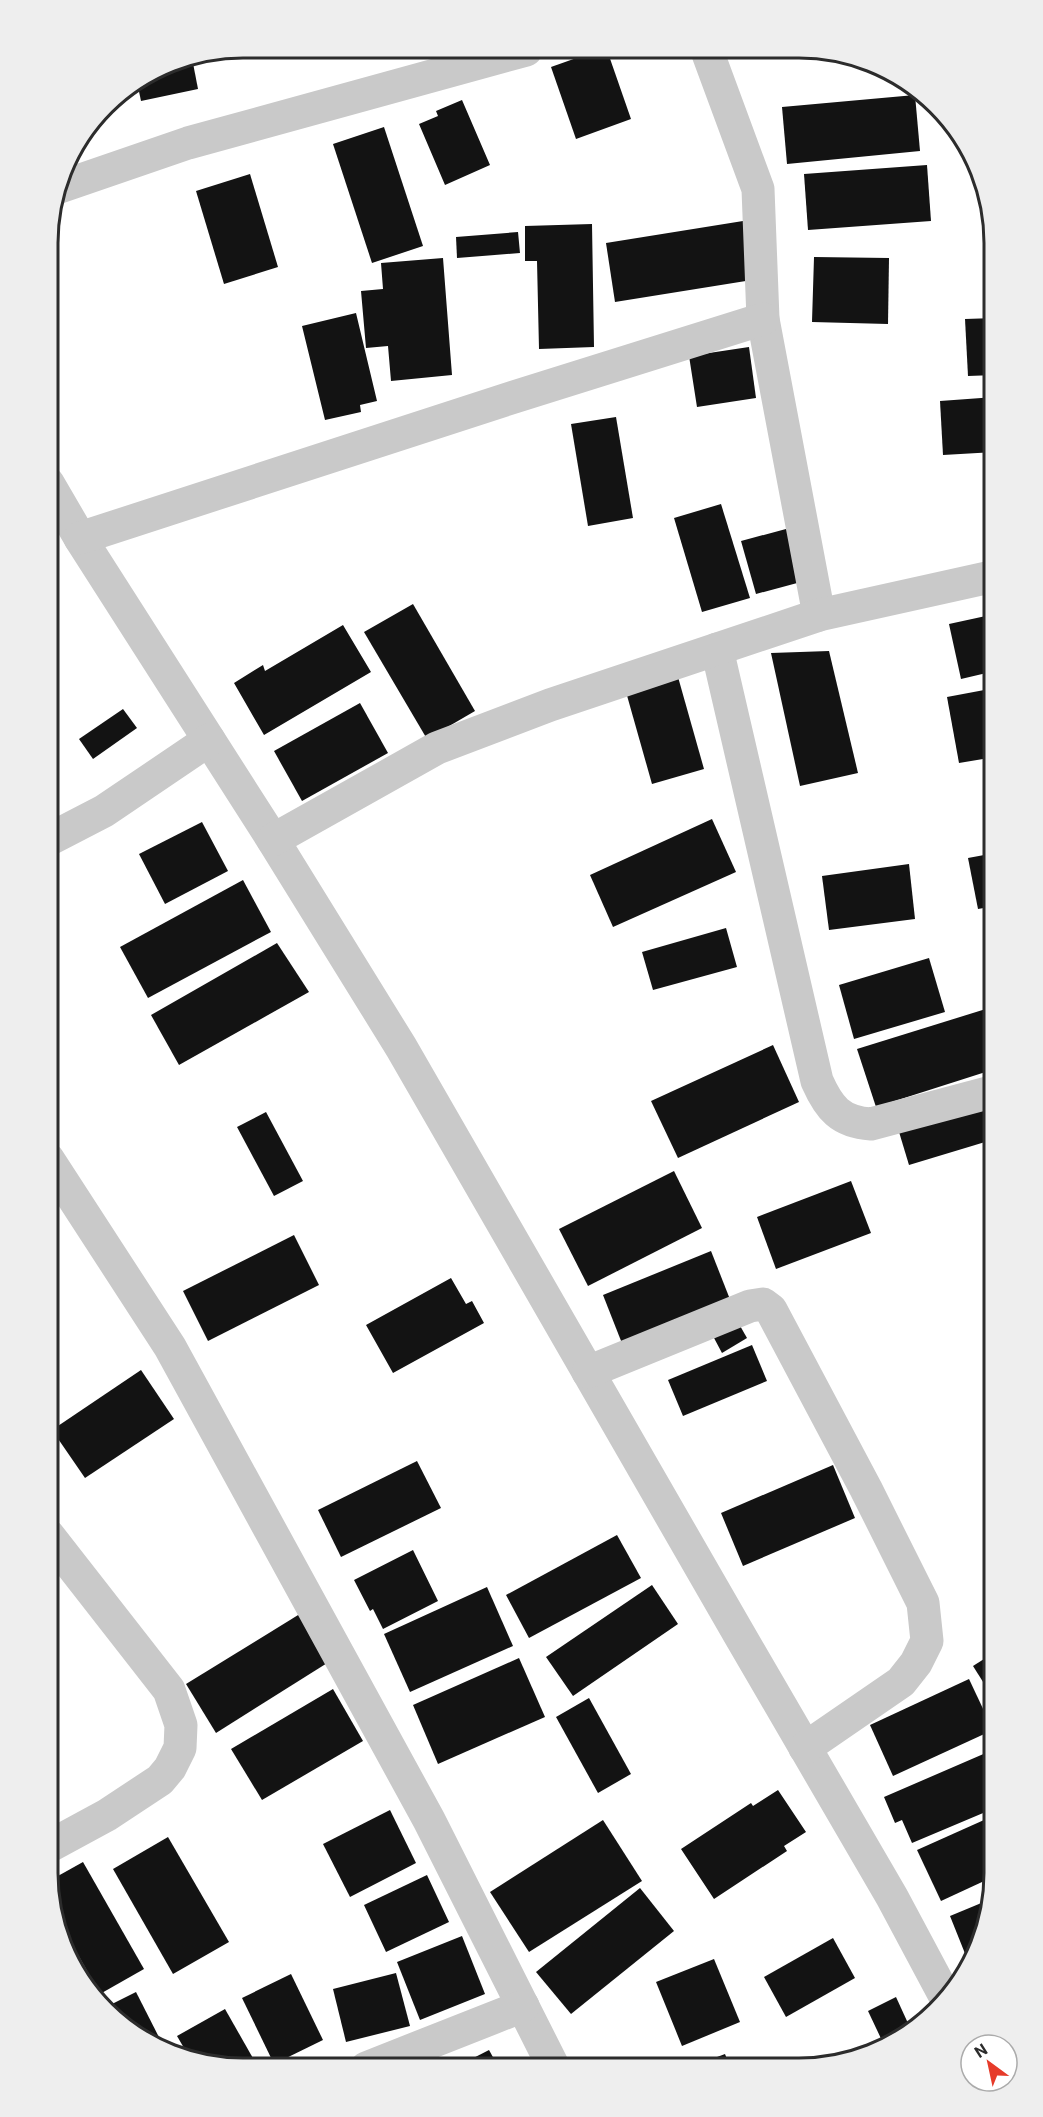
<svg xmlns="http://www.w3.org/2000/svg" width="1043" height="2117" font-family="Roboto,sans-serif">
  <rect width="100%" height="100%" fill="#fff"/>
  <g fill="#131313">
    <path d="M599,50H607L631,119L576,139L551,67Z"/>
    <path d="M192,58L198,89L141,101L137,82L169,63Z"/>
    <path d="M915,95L920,151L787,164L782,107Z"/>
    <path d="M462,100L490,165L445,185L419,124L438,116L436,111Z"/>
    <path d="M384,127L423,246L372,263L333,144Z"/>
    <path d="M927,165L931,221L808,230L804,174Z"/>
    <path d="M250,174L278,267L224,284L196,191Z"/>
    <path d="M743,221L752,280L615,302L606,243Z"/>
    <path d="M592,224L594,347L539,349L537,261H525V226Z"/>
    <path d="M518,232L520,253L457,258L456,237Z"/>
    <path d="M814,257L889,258L888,324L812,322Z"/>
    <path d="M443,258L452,375L391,381L388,346L366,348L361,291L383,289L381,263Z"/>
    <path d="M356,313L377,401L360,405L361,412L325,420L302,326Z"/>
    <path d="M995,318V375L968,376L965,319Z"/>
    <path d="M749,347L756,398L697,407L689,356Z"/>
    <path d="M995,397V452L943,455L940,401Z"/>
    <path d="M616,417L633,518L588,526L571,424Z"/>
    <path d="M721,504L750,598L702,612L674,518Z"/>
    <path d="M797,526L812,579L756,594L741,541Z"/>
    <path d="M413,604L475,711L427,739L364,632Z"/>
    <path d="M995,614V671L961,679L949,624Z"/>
    <path d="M343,625L371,672L264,735L234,683L263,665L265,671Z"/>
    <path d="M829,651L858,773L800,786L771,653Z"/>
    <path d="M678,677L704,769L652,784L626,692Z"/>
    <path d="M995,688V757L959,763L947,697Z"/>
    <path d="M360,703L388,753L302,801L274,751Z"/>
    <path d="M123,709L137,728L93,759L79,739Z"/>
    <path d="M712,819L736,872L613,927L590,875Z"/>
    <path d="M202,822L228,871L165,904L139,854Z"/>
    <path d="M995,853V906L978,909L968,858Z"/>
    <path d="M909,864L915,919L829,930L822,876Z"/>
    <path d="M243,880L271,932L148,998L120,947Z"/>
    <path d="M726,928L737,967L653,990L642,952Z"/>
    <path d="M277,943L309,992L179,1065L151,1015Z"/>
    <path d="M929,958L945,1012L854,1039L839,985Z"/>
    <path d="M989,1008L995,1026V1069L876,1107L857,1049Z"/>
    <path d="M773,1045L799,1102L678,1158L651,1101Z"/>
    <path d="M995,1093V1139L909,1165L896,1122Z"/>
    <path d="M266,1112L303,1181L274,1196L237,1127Z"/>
    <path d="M674,1171L702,1228L588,1286L559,1229Z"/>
    <path d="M851,1181L871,1233L776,1269L757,1217Z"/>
    <path d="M294,1235L319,1285L208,1341L183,1291Z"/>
    <path d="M711,1251L733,1307L625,1351L603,1295Z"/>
    <path d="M451,1278L466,1304L472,1301L484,1323L393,1373L366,1325Z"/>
    <path d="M739,1324L747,1338L722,1353L714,1338Z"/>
    <path d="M752,1345L767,1381L683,1416L668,1380Z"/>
    <path d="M141,1370L174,1419L85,1478L52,1430Z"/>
    <path d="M995,1389V1431H994L983,1392Z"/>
    <path d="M417,1461L441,1508L341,1557L318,1510Z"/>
    <path d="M833,1465L855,1518L743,1566L721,1513Z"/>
    <path d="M617,1535L641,1578L529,1638L506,1595Z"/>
    <path d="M413,1550L438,1601L383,1629L373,1609L370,1611L354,1580Z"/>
    <path d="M652,1585L678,1624L573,1696L546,1657Z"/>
    <path d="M487,1587L513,1646L410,1692L384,1634Z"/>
    <path d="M303,1612L332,1660L216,1733L186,1684Z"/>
    <path d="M995,1652V1701L973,1666Z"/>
    <path d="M519,1658L545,1717L438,1764L413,1705Z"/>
    <path d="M969,1679L993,1730L893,1776L870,1725Z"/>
    <path d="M333,1689L363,1741L262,1800L231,1749Z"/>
    <path d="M589,1698L631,1774L598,1793L556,1717Z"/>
    <path d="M995,1749V1808L912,1843L902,1820L895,1823L884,1797Z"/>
    <path d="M778,1790L806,1832L784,1846L787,1851L714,1899L681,1849L751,1803L753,1806Z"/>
    <path d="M390,1810L416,1863L350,1897L323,1844Z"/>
    <path d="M603,1820L642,1881L529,1952L490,1892Z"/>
    <path d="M984,1820L995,1843V1876L941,1901L917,1850Z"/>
    <path d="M168,1837L229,1942L173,1974L113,1869Z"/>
    <path d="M83,1862L144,1969L100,1994L54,1912L49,1881Z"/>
    <path d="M427,1875L449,1922L386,1952L364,1905Z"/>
    <path d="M640,1888L674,1931L571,2014L536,1972Z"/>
    <path d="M991,1899L980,1948L970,1966L950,1916Z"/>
    <path d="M462,1936L485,1994L420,2020L397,1962Z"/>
    <path d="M833,1938L855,1978L786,2017L764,1977Z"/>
    <path d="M714,1959L740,2022L682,2046L656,1982Z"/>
    <path d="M396,1973L410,2026L346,2042L333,1989Z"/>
    <path d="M291,1974L323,2040L274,2064L242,1998Z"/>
    <path d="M136,1992L167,2053L115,2021L110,2014L108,2006Z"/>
    <path d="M896,1997L912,2032L885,2047L868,2011Z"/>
    <path d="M225,2009L258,2067H218L191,2060L177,2036Z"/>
    <path d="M489,2050L499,2068H454Z"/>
    <path d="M725,2054L731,2069H688V2068Z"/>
  </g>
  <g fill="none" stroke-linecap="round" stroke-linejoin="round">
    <g stroke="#c9c9c9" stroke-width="33">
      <path d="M707,51L758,189L763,319L819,615"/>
      <path d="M60,187L188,143L526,50"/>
      <path d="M48,483L80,538L273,840L401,1047L739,1634L892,1897L947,2000"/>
      <path d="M80,538L514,397L763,319"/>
      <path d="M717,649L817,1081C829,1108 840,1122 871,1124L995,1091"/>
      <path d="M48,840L104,811L209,740"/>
      <path d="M273,840L437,748L550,705L819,615L995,576"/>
      <path d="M48,1159L170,1347L429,1820L554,2068"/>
      <path d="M588,1372L750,1306L763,1304L771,1310L866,1489L923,1603L927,1641L916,1663L901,1682L805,1748"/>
      <path d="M48,1847L107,1815L160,1780L170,1768L180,1748L181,1725L169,1690L48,1535"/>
      <path d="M366,2068L523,2006"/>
    </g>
  </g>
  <path d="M0 0H1043V2117H0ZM243 58H799A185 185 0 0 1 984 243V1873A185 185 0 0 1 799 2058H243A185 185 0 0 1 58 1873V243A185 185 0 0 1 243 58Z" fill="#eee" fill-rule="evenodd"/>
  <path fill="none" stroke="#2c2c2c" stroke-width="3" d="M243 58H799A185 185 0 0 1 984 243V1873A185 185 0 0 1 799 2058H243A185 185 0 0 1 58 1873V243A185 185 0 0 1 243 58Z"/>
  <g transform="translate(989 2063) rotate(327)"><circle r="28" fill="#ffffff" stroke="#ababab" stroke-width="1.5"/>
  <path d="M0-4.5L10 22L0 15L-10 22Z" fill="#e63b2a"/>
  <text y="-9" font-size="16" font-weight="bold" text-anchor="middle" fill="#2c2c2c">N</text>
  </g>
</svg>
